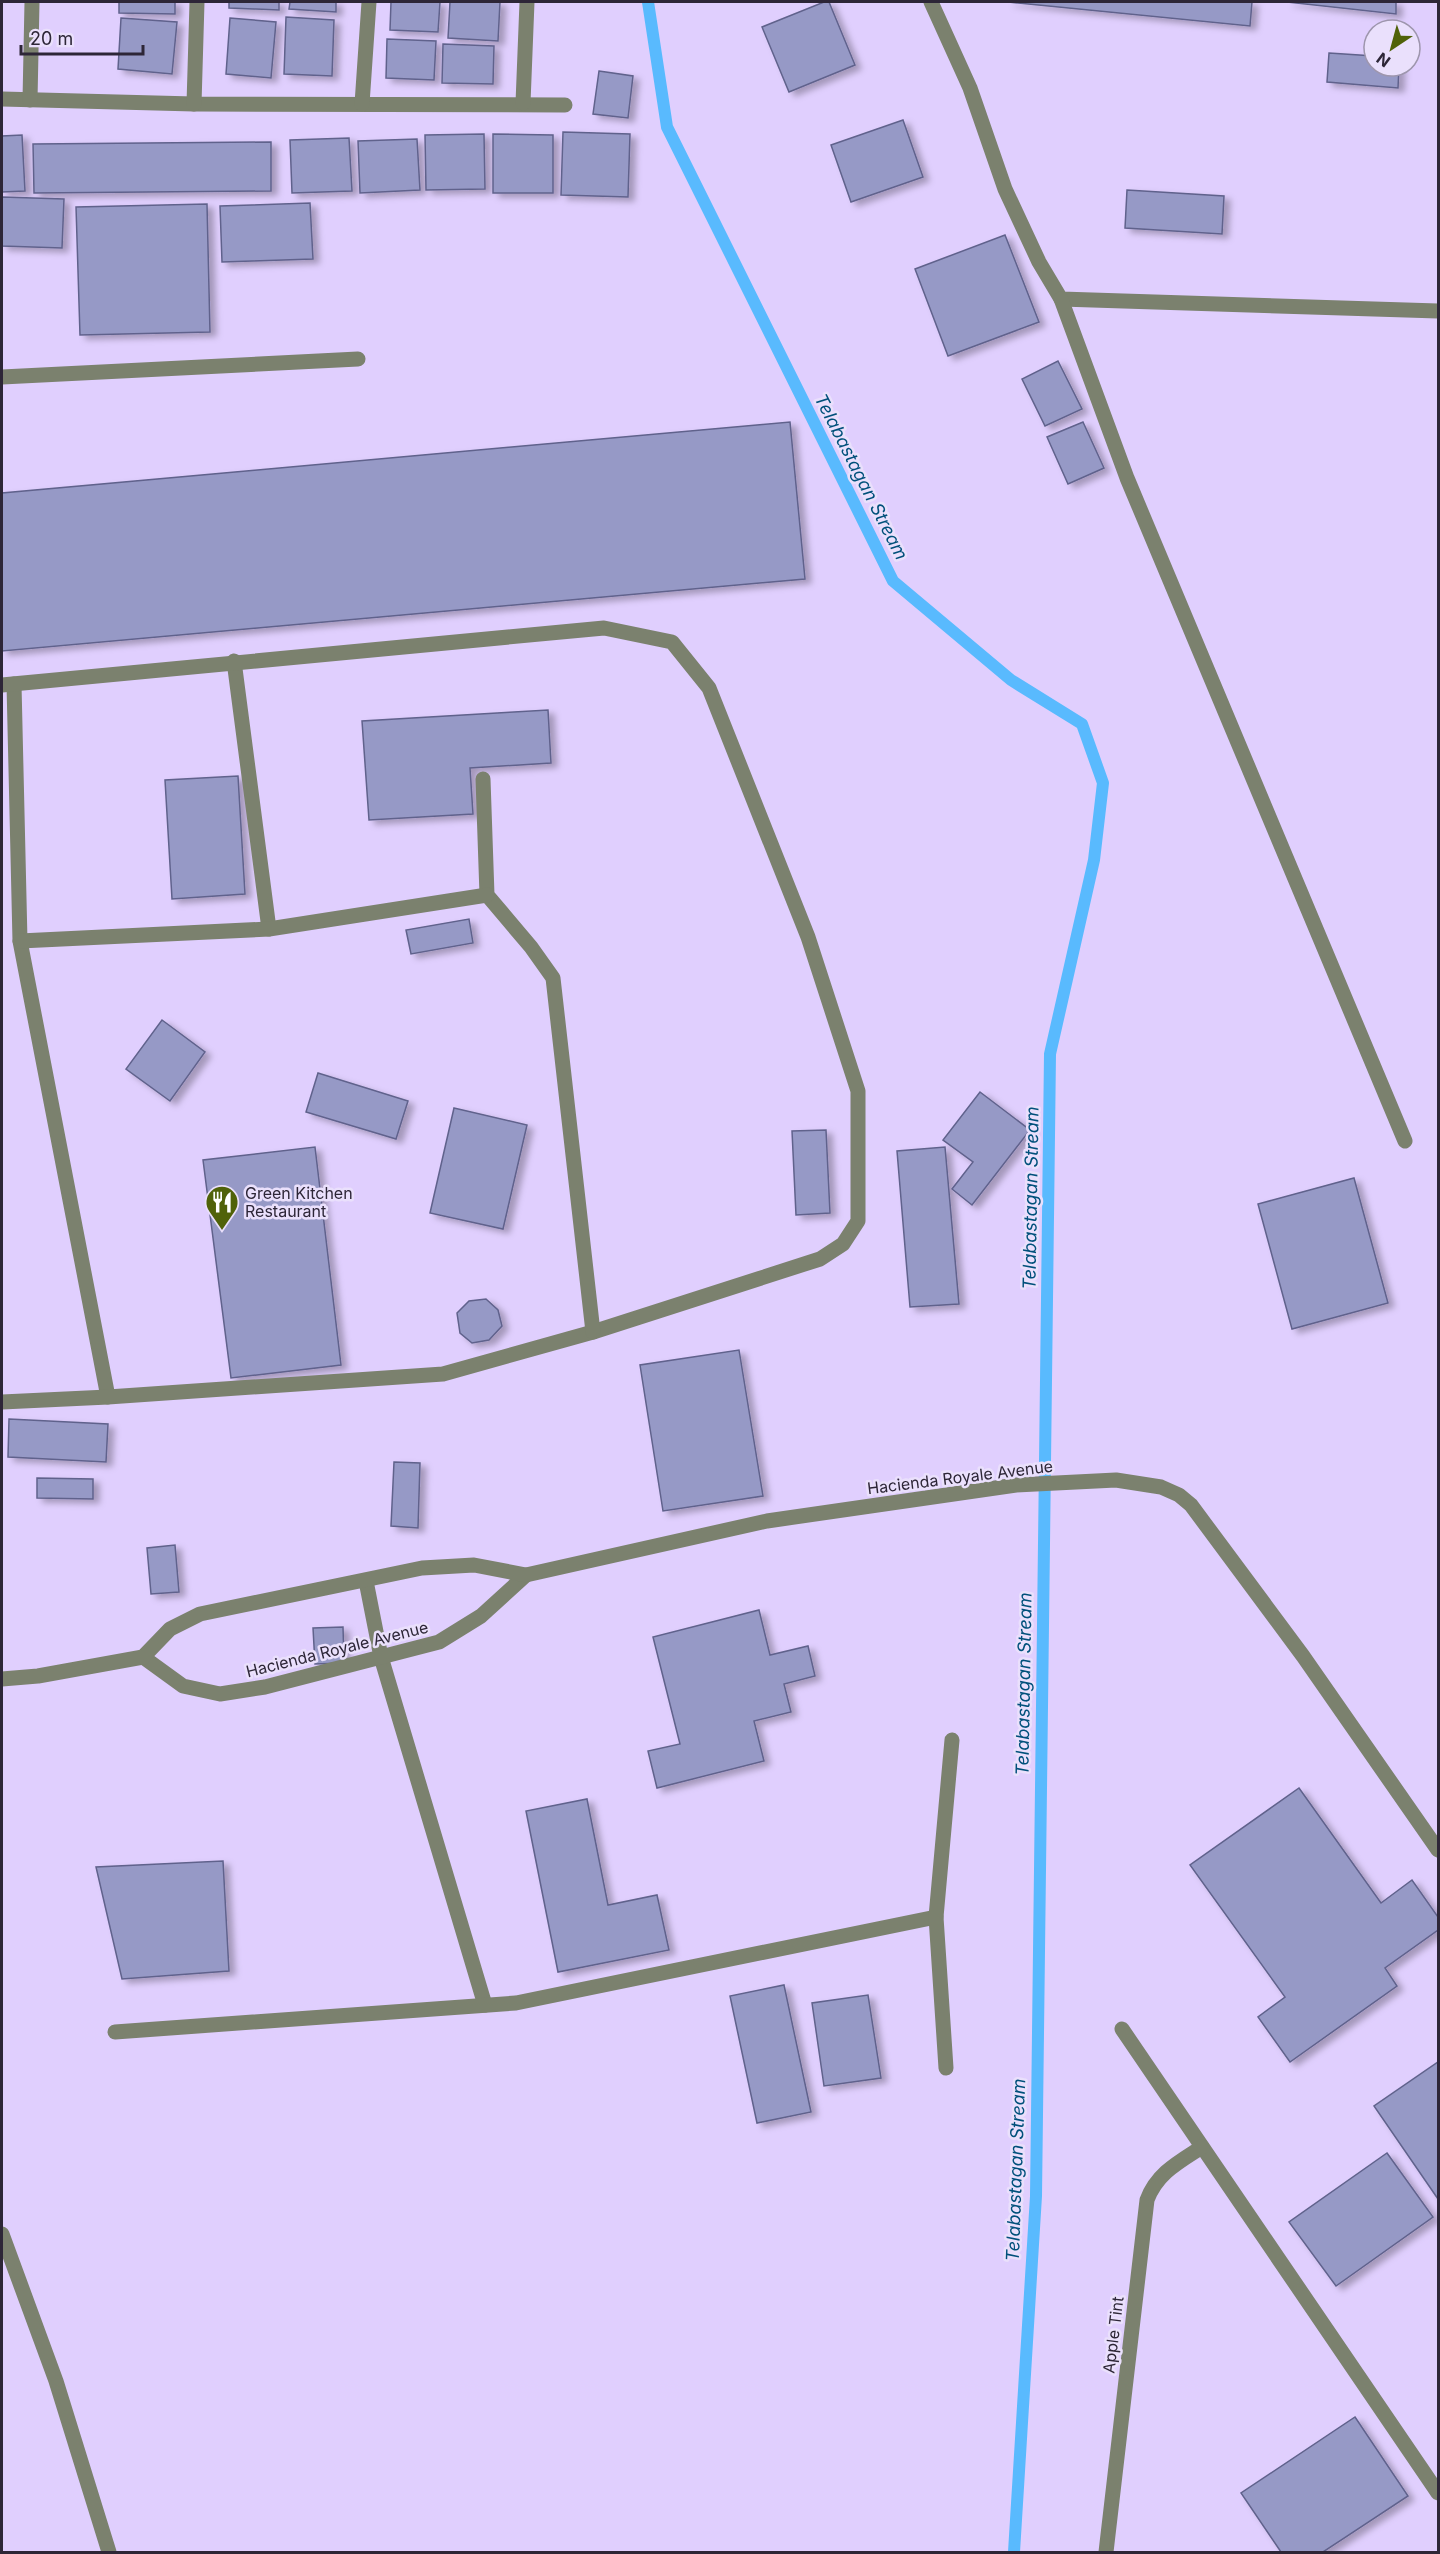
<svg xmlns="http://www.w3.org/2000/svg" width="1440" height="2554" font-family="Inter,sans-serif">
  <defs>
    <filter id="shadow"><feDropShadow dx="6" dy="4" stdDeviation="3" flood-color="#0004"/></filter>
  </defs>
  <rect width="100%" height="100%" fill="#e0cffe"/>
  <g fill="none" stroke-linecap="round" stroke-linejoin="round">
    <path stroke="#59bafe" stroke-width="12" d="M648,2L667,127L893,581L1011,680L1082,724L1103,783L1094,860L1050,1054L1036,2196L1014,2552"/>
  </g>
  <g fill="#9699c6" stroke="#60628c" stroke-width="1.5" filter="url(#shadow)">
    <path d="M119,2H175V14L119,13Z"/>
    <path d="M229,2H279V10L229,8Z"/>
    <path d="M290,2H336V12L289,9Z"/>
    <path d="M391,2H440L438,32L390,30Z"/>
    <path d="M450,2H500L498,41L448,38Z"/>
    <path d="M824,2H829L855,65L789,92L762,27Z"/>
    <path d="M1008,2H1252L1250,26Z"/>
    <path d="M1287,2H1396V14Z"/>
    <path d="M286,17L334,20L332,76L284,74Z"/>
    <path d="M121,18L177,22L172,74L118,69Z"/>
    <path d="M230,18L276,22L271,78L226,74Z"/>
    <path d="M387,39L436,41L434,80L386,78Z"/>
    <path d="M443,44L494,46L493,84L442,83Z"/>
    <path d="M1329,53L1374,56V66H1399L1398,88L1327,82Z"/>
    <path d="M599,71L633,76L628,118L593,114Z"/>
    <path d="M903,120L923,177L851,202L831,145Z"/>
    <path d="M563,132L630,134L628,197L561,195Z"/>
    <path d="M484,134L485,189L426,190L425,135Z"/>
    <path d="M493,134L553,135V193H493Z"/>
    <path d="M22,135L25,191L2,192V136Z"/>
    <path d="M349,138L352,191L292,193L290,140Z"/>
    <path d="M417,139L420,190L360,193L358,141Z"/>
    <path d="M271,142V191L34,193L33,144Z"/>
    <path d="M1127,190L1224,196L1222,234L1125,228Z"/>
    <path d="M2,197L64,199L62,248L2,246Z"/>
    <path d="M310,203L313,259L222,262L220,206Z"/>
    <path d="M207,204L210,332L80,335L76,207Z"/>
    <path d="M1005,235L1039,322L948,356L915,269Z"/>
    <path d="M1058,361L1082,409L1045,426L1022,379Z"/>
    <path d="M790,422L805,579L2,651V493Z"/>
    <path d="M1083,422L1104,468L1068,484L1047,437Z"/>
    <path d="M548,710L551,763L470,768L473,814L369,820L362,721Z"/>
    <path d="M238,776L245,894L172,899L165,780Z"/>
    <path d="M469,919L473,943L411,954L406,930Z"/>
    <path d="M162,1020L205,1052L170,1101L126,1069Z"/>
    <path d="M318,1073L408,1101L396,1139L306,1112Z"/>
    <path d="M980,1092L1030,1130L972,1205L952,1189L973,1162L943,1140Z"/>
    <path d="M454,1108L527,1125L503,1229L430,1213Z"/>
    <path d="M826,1130L830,1213L796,1215L792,1131Z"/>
    <path d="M315,1147L341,1365L231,1378L203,1160Z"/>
    <path d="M945,1147L959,1304L910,1307L897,1151Z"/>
    <path d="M1354,1178L1388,1303L1292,1329L1258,1204Z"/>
    <path d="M486,1299L498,1310L502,1326L489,1340L472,1343L460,1333L457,1313L469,1301Z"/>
    <path d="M739,1350L763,1496L663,1511L640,1365Z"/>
    <path d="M9,1419L108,1424L106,1462L8,1457Z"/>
    <path d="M394,1462L420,1463L418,1528L391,1526Z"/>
    <path d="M37,1478L93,1479V1499L37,1498Z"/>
    <path d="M175,1545L179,1592L151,1594L147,1548Z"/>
    <path d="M759,1610L770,1655L808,1646L815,1676L784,1684L791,1712L754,1721L764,1761L657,1788L648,1751L680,1744L653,1637Z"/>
    <path d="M343,1627L344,1663L315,1664L313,1628Z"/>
    <path d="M1299,1788L1381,1903L1412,1880L1438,1917V1930L1385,1968L1397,1986L1290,2062L1258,2017L1285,1997L1190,1865Z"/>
    <path d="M587,1799L608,1905L657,1895L669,1950L558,1972L526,1811Z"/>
    <path d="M223,1861L229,1971L122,1979L96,1867Z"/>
    <path d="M784,1985L811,2112L757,2123L730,1996Z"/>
    <path d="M868,1995L881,2078L824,2086L812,2003Z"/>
    <path d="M1438,2062V2199L1374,2106Z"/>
    <path d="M1387,2153L1433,2217L1336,2286L1289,2222Z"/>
    <path d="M1355,2417L1408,2496L1323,2552H1281L1241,2493Z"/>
  </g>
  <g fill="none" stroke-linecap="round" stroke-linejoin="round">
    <g stroke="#7b816e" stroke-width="15">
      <path d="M931,2L970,88L1005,189L1039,262L1061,299L1438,311"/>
      <path d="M2,99L194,104L565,105"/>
      <path d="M30,100L32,2"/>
      <path d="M523,103L527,2"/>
      <path d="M194,104L197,2"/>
      <path d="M362,104L369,2"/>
      <path d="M1061,299L1127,478L1405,1141"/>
      <path d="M2,377L358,359"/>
      <path d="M234,661L269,929"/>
      <path d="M14,684L20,941L108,1397"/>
      <path d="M2,685L604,628L672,642L709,688L808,937L858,1091V1221L843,1244L820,1259L593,1332L443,1374L108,1397L2,1402"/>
      <path d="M483,779L487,895L531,947L553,978L593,1332"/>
      <path d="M20,941L269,929L487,895"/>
      <path d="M366,1581L381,1657L485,2005"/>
      <path d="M143,1657L183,1686L220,1694L265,1687L439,1642L481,1616L526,1575"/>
      <path d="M2,1679L38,1676L143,1657L170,1629L200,1614L422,1568L474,1565L526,1575L767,1521L1016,1485L1116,1480L1161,1487L1179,1495L1191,1505L1303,1656L1438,1850"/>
      <path d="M1122,2029L1438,2493"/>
      <path d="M115,2032L516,2003L936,1917"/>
      <path d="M946,2068L936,1917L952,1740"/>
      <path d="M2,2234L56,2381L109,2552"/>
      <path d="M1106,2552L1147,2200C1157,2173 1179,2162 1202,2147"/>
    </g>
  </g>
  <defs>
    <symbol id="restaurant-pin" viewBox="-11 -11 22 30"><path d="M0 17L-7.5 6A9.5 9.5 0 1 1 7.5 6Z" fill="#506209" stroke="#eae0fc"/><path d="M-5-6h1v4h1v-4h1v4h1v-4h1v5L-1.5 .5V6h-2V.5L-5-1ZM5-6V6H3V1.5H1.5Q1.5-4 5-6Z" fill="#fff"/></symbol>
  </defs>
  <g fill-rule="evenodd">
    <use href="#restaurant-pin" x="203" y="1183" width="38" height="52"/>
  </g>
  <g text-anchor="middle" stroke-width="5" stroke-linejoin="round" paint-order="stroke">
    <g font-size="16" fill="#2d2637" stroke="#eae0fc" text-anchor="start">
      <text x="245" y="1199">Green Kitchen<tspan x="245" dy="18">Restaurant</tspan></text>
    </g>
    <g font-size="16" fill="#2d2637" stroke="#eae0fc">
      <text transform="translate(960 1477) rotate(-7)" y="6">Hacienda Royale Avenue</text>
      <text transform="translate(337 1649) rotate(-14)" y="6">Hacienda Royale Avenue</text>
      <text transform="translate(1113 2335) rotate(-83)" y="6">Apple Tint</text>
    </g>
    <g font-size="18" font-style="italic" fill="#00507b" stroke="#eae0fc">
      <text transform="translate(861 477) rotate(63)" y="6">Telabastagan Stream</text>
      <text transform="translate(1031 1198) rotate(-89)" y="6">Telabastagan Stream</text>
      <text transform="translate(1024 1684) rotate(-89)" y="6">Telabastagan Stream</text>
      <text transform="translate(1016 2170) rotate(-88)" y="6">Telabastagan Stream</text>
    </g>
  </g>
  <rect width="1440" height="2554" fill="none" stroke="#2d2637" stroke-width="6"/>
  <g transform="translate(1392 48) rotate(216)"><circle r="28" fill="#eae0fc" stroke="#9e96ad" stroke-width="1.5"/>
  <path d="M0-4.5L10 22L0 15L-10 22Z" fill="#506209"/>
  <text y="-9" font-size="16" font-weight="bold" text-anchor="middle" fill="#2d2637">N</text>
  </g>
  <path d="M21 45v9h122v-9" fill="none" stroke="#2d2637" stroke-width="3"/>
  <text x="30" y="45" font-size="18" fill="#2d2637" stroke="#eae0fc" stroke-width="4.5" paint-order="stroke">20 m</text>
</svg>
